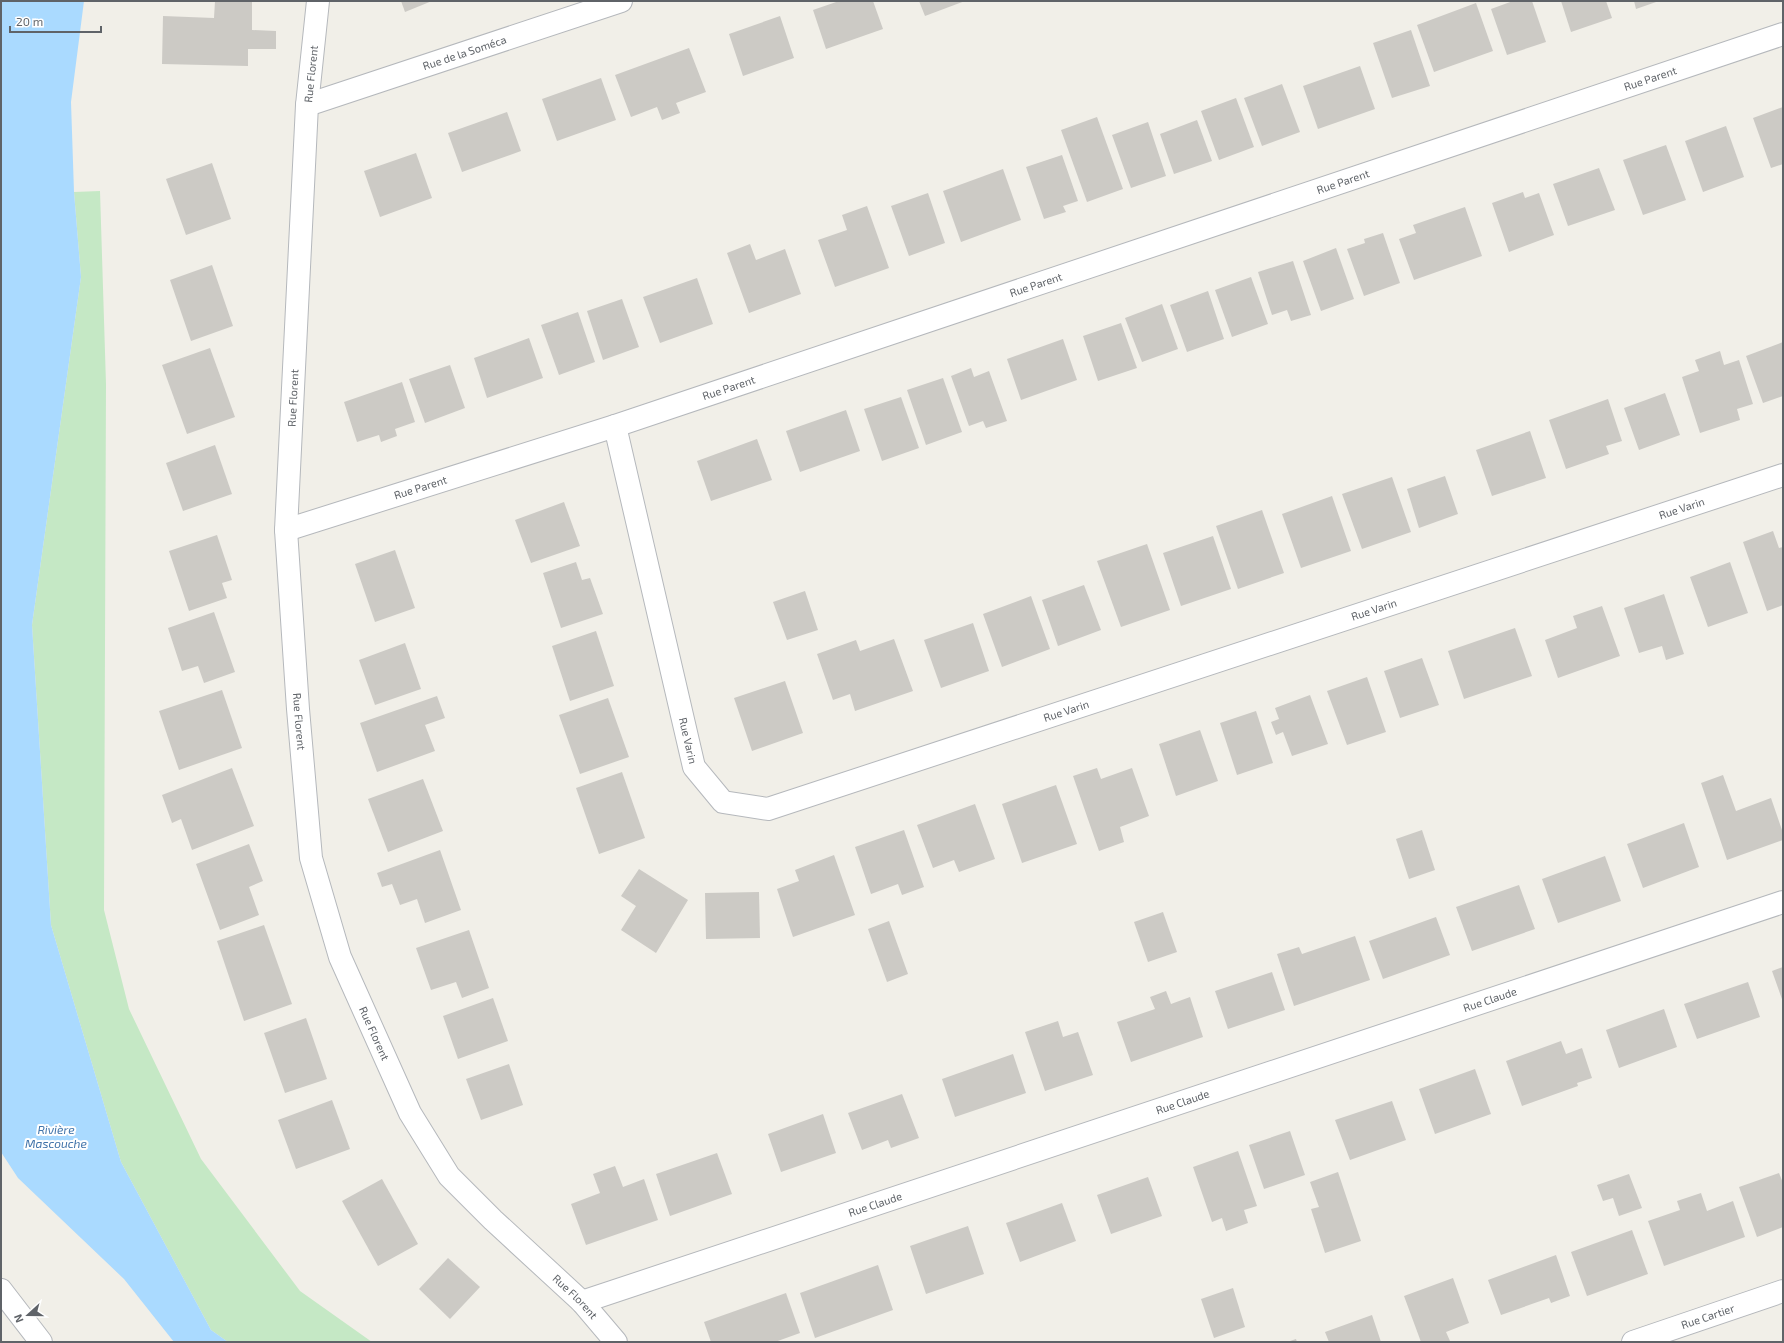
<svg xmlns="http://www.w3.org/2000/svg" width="1784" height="1343" font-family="'Exo 2',sans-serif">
  <rect width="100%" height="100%" fill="#f1efe8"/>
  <path fill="#c5e8c5" d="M100,191L106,384L104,910L129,1009L201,1159L300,1291L372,1342H228L211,1330L121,1162L51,925L32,625L81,277L74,192Z"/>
  <path fill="#aadaff" d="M1,1H84L71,102L74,192L81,277L32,625L51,925L121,1162L211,1330L228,1342H174L124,1279L18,1178L1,1152Z"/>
  <g fill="#cccac5">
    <path d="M215,1H252V30L276,31V49H248V66L162,64L163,16L214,18Z"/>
    <path d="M401,1H432L405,12Z"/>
    <path d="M839,1H873L883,29L826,49L813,10Z"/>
    <path d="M919,1H965L925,16Z"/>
    <path d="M1513,1H1532L1546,42L1507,55L1491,9Z"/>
    <path d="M1561,1H1606L1612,18L1571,32Z"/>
    <path d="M1634,1H1659L1636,9Z"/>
    <path d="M1476,3L1493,51L1434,72L1417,25Z"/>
    <path d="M780,16L794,58L743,76L729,34Z"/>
    <path d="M1411,30L1430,86L1392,98L1373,43Z"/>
    <path d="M689,48L706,92L676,103L680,113L662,120L657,107L631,117L615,75Z"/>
    <path d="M1360,66L1375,109L1318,129L1303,86Z"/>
    <path d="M601,78L616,120L557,141L542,99Z"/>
    <path d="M1282,84L1300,132L1262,146L1244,98Z"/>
    <path d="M1236,98L1254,147L1219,160L1201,111Z"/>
    <path d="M1783,107V164L1771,168L1753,118Z"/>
    <path d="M507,112L521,151L462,172L448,133Z"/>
    <path d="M1097,117L1123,189L1087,202L1061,130Z"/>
    <path d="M1197,120L1212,161L1174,174L1160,134Z"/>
    <path d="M1148,122L1166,176L1131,188L1112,135Z"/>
    <path d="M1726,126L1744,177L1703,192L1685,141Z"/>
    <path d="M1666,145L1686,200L1643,215L1623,160Z"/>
    <path d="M416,153L432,198L380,217L364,171Z"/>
    <path d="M1062,155L1078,201L1063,206L1066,212L1044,219L1026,167Z"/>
    <path d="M212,163L231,219L186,235L166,179Z"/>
    <path d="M1599,168L1615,210L1568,226L1553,184Z"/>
    <path d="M1003,169L1021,220L961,242L943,191Z"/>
    <path d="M1523,192L1525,198L1539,193L1554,235L1509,252L1492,203Z"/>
    <path d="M928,193L945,243L909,256L891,206Z"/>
    <path d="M867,206L889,268L835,287L818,240L847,230L842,215Z"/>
    <path d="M1465,207L1482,256L1414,280L1399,239L1416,233L1413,225Z"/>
    <path d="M1383,233L1400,283L1364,296L1347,249L1365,243L1364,239Z"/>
    <path d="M750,244L756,260L785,249L801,294L749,313L727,253Z"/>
    <path d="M1336,248L1354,299L1321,311L1303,261Z"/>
    <path d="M1293,261L1311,315L1291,321L1287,310L1272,315L1258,272Z"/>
    <path d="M212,265L233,326L191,341L170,280Z"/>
    <path d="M1251,277L1268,324L1232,337L1215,290Z"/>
    <path d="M697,278L713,324L660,343L643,297Z"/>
    <path d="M1208,291L1224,339L1187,352L1170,305Z"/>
    <path d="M622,299L639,347L603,360L587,311Z"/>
    <path d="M1162,304L1178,349L1142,362L1125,318Z"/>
    <path d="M578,312L595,362L559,375L541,325Z"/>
    <path d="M1121,323L1137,368L1098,381L1083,336Z"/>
    <path d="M529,338L543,378L487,398L474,358Z"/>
    <path d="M1063,339L1077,380L1021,400L1007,359Z"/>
    <path d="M1783,342V396L1763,403L1746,356Z"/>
    <path d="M210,348L235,417L187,434L162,365Z"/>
    <path d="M1720,351L1724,365L1739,360L1753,404L1737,409L1740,420L1700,433L1682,377L1699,371L1695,360Z"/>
    <path d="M450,365L465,408L425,423L409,379Z"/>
    <path d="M971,368L974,377L989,371L1007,421L986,428L983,421L969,426L951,376Z"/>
    <path d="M943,378L962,432L926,445L907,390Z"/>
    <path d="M402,382L415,422L395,429L397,436L381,442L379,435L357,442L344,402Z"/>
    <path d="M1665,393L1680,435L1639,450L1624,408Z"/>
    <path d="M901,397L919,448L882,461L864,409Z"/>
    <path d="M1608,399L1622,441L1606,446L1609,454L1566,469L1549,420Z"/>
    <path d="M846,410L860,451L800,472L786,431Z"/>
    <path d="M1530,431L1546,478L1492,496L1476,450Z"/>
    <path d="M757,439L772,480L711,501L697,461Z"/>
    <path d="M215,445L232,494L183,511L166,463Z"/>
    <path d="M1445,476L1458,514L1419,528L1407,489Z"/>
    <path d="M1392,477L1411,532L1362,549L1342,494Z"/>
    <path d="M1332,496L1351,551L1301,568L1282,514Z"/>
    <path d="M564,502L580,546L531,563L515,520Z"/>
    <path d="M1262,510L1284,573L1238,589L1216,526Z"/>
    <path d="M1773,531L1779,548L1783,547V605L1767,611L1743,542Z"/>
    <path d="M217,535L232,580L222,583L227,598L189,611L169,551Z"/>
    <path d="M1213,536L1231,589L1181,606L1163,553Z"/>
    <path d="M1147,544L1170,610L1121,627L1097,561Z"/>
    <path d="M395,550L415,608L375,622L355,564Z"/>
    <path d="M576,562L582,580L590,578L603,614L561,628L543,573Z"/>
    <path d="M1730,562L1748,613L1708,627L1690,577Z"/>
    <path d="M1084,585L1101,630L1058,646L1042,600Z"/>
    <path d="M805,591L818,630L787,640L773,602Z"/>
    <path d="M1664,594L1684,654L1666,660L1662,646L1639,653L1624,608Z"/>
    <path d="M1031,596L1050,649L1002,667L983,614Z"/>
    <path d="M1602,606L1620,656L1558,678L1545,640L1577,628L1573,616Z"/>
    <path d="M214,612L235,672L204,683L198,666L182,671L168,628Z"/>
    <path d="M973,623L989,671L941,688L924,640Z"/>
    <path d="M1515,628L1532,676L1464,699L1448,651Z"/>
    <path d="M596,631L614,686L570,701L552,646Z"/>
    <path d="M894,639L913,691L855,711L850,694L833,700L817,654L856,640L860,651Z"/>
    <path d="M405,643L421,689L375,705L359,660Z"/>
    <path d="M1422,658L1439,705L1400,718L1384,671Z"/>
    <path d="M1367,677L1386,732L1347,745L1327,691Z"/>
    <path d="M785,681L803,733L752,751L734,698Z"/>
    <path d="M222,690L242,748L179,770L159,711Z"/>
    <path d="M1310,695L1328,744L1292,756L1283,732L1276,735L1271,722L1279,719L1275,708Z"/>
    <path d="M437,696L445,718L425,725L435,751L377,772L360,723Z"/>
    <path d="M608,698L629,757L580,774L559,715Z"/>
    <path d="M1256,711L1273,763L1237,775L1220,723Z"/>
    <path d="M1200,730L1218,781L1176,796L1159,744Z"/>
    <path d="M232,768L254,826L192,850L181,819L172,823L162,795Z"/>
    <path d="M1097,768L1101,779L1132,768L1149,816L1120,827L1124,842L1099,851L1073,776Z"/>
    <path d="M622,772L645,838L599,854L576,788Z"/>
    <path d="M1723,775L1736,811L1771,798L1783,833V840L1727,860L1701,783Z"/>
    <path d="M423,779L443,831L388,852L368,799Z"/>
    <path d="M1056,785L1077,844L1022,863L1002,804Z"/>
    <path d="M975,804L995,859L959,872L954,860L933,868L917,825Z"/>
    <path d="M1684,823L1699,867L1643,888L1627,844Z"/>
    <path d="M904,830L924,887L902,895L898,884L871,894L855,847Z"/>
    <path d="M1422,830L1435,870L1409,879L1396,839Z"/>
    <path d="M249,844L263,881L249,887L259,915L220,930L196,864Z"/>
    <path d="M440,850L461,910L425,923L417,899L400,905L392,884L382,887L377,873Z"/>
    <path d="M834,855L855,915L793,937L777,889L799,881L795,870Z"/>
    <path d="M1605,856L1621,901L1558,923L1542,879Z"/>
    <path d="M639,869L688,900L656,953L621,930L636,906L621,896Z"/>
    <path d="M1519,885L1535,929L1472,951L1456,907Z"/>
    <path d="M759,892L760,938L706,939L705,893Z"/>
    <path d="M1163,912L1177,952L1148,962L1134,922Z"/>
    <path d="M1436,917L1450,955L1383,979L1369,941Z"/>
    <path d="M889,921L908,974L887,982L868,929Z"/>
    <path d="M264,925L292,1004L244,1021L217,941Z"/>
    <path d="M469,930L489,988L462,998L456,982L431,990L416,948Z"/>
    <path d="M1355,936L1370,980L1294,1006L1277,954L1299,947L1302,954Z"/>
    <path d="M1783,967V1002L1772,971Z"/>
    <path d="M1272,972L1285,1010L1228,1029L1215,991Z"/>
    <path d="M1748,982L1760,1017L1697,1039L1684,1004Z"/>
    <path d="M1166,991L1171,1004L1190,997L1203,1037L1131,1062L1117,1022L1155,1009L1150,997Z"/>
    <path d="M493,998L508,1041L458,1059L443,1016Z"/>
    <path d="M1664,1009L1677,1047L1619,1068L1606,1030Z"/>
    <path d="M306,1018L327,1079L285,1093L264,1033Z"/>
    <path d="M1058,1021L1063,1037L1078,1032L1093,1075L1045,1091L1025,1032Z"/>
    <path d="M1561,1041L1566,1054L1582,1048L1592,1078L1577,1083L1578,1086L1522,1106L1506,1061Z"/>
    <path d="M1013,1054L1026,1093L955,1117L942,1079Z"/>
    <path d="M509,1064L523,1105L481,1120L466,1079Z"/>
    <path d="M1475,1069L1491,1114L1435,1134L1419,1089Z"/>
    <path d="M902,1094L919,1138L891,1148L888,1140L862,1150L848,1113Z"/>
    <path d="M332,1100L350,1149L296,1169L278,1120Z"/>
    <path d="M1392,1101L1406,1140L1350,1160L1335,1120Z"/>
    <path d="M823,1114L836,1153L781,1172L768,1134Z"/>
    <path d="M1290,1131L1305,1175L1264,1189L1249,1145Z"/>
    <path d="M1238,1151L1257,1206L1244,1210L1248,1223L1226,1231L1222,1218L1212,1222L1193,1167Z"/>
    <path d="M717,1153L732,1194L670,1216L656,1174Z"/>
    <path d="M615,1166L623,1187L644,1179L658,1220L586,1245L571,1204L600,1193L593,1174Z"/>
    <path d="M1338,1172L1361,1241L1325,1253L1311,1209L1319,1207L1310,1182Z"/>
    <path d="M1779,1173L1783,1183V1227L1757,1237L1739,1187Z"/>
    <path d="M1629,1174L1642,1208L1619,1216L1613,1198L1603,1201L1597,1185Z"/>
    <path d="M1148,1177L1162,1216L1111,1234L1097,1195Z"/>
    <path d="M382,1179L418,1244L378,1266L342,1201Z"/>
    <path d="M1701,1193L1707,1211L1733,1201L1745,1237L1664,1266L1648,1221L1680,1210L1677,1201Z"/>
    <path d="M1062,1203L1076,1241L1020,1262L1006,1223Z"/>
    <path d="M968,1226L984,1274L926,1294L910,1246Z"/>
    <path d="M1632,1230L1648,1274L1587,1296L1571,1252Z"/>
    <path d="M1556,1255L1570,1296L1551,1303L1549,1298L1501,1315L1488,1280Z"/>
    <path d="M448,1258L480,1287L450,1319L419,1289Z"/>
    <path d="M878,1265L893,1310L815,1338L800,1293Z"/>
    <path d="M1453,1278L1469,1323L1446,1332L1450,1341L1421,1342L1404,1296Z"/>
    <path d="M1233,1288L1245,1327L1214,1338L1201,1299Z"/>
    <path d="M786,1293L800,1333L775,1342H711L704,1322Z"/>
    <path d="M1372,1315L1381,1342H1329L1325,1332Z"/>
    <path d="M1296,1339L1297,1342H1287Z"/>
  </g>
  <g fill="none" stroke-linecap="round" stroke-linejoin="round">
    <defs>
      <g id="minor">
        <path id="s1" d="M318,1L307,105L286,530L298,709L311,858L340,957L410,1113L449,1176L493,1220L582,1302L616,1342"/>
        <path id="s2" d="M307,105L621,1"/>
        <path id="s3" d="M615,426L694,767L723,802L768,809L1783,475"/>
        <path id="s4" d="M286,530L615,426L1783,34"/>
        <path d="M1,1290L41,1342"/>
        <path id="s5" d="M582,1302L1783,902"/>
        <path id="s6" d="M1633,1342L1783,1291"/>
      </g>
    </defs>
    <use href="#minor" stroke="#b5b8bc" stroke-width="24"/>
    <use href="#minor" stroke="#fff" stroke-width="22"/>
  </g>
  <g text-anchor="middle" stroke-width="4" stroke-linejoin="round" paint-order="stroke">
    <g font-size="11" fill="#5f6368" stroke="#fff">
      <text dy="4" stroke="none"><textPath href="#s2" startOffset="166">Rue de la Soméca</textPath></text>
      <text transform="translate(311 74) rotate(-84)" y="4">Rue Florent</text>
      <text dy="4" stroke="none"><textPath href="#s4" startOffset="1437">Rue Parent</textPath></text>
      <text dy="4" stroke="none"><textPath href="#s4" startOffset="1113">Rue Parent</textPath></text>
      <text dy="4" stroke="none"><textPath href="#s4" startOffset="789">Rue Parent</textPath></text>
      <text dy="4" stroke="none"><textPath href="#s4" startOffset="465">Rue Parent</textPath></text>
      <text transform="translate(293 398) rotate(-87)" y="4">Rue Florent</text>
      <text dy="4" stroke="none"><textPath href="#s4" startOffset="141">Rue Parent</textPath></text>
      <text dy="4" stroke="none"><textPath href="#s3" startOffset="1403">Rue Varin</textPath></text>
      <text dy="4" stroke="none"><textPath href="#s3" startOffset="1079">Rue Varin</textPath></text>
      <text dy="4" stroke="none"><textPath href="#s3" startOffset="755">Rue Varin</textPath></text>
      <text dy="4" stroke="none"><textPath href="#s1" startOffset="722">Rue Florent</textPath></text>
      <text dy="4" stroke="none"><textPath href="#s3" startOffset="323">Rue Varin</textPath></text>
      <text dy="4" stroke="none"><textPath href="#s5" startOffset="957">Rue Claude</textPath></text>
      <text dy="4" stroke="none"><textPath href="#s1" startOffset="1046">Rue Florent</textPath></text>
      <text dy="4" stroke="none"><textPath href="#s5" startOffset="633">Rue Claude</textPath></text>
      <text dy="4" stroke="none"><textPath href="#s5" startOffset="309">Rue Claude</textPath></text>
      <text dy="4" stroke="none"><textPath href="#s1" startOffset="1382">Rue Florent</textPath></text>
      <text dy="4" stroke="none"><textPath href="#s6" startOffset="79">Rue Cartier</textPath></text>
    </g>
    <g font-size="12" font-style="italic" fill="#4174aa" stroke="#fff">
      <text x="56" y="1134">Rivière<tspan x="56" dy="14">Mascouche</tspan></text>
    </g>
  </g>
  <rect width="1784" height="1343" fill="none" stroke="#5f6368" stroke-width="4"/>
  <g transform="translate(28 1315) rotate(249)" stroke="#ffffff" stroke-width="3" paint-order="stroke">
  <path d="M0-3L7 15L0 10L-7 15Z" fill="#5f6368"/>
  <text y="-6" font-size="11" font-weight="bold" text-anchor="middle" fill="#5f6368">N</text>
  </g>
  <path d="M10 26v6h91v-6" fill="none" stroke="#5f6368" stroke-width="2"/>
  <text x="16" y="26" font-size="12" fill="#5f6368" stroke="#ffffff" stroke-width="3" paint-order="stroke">20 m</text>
</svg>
